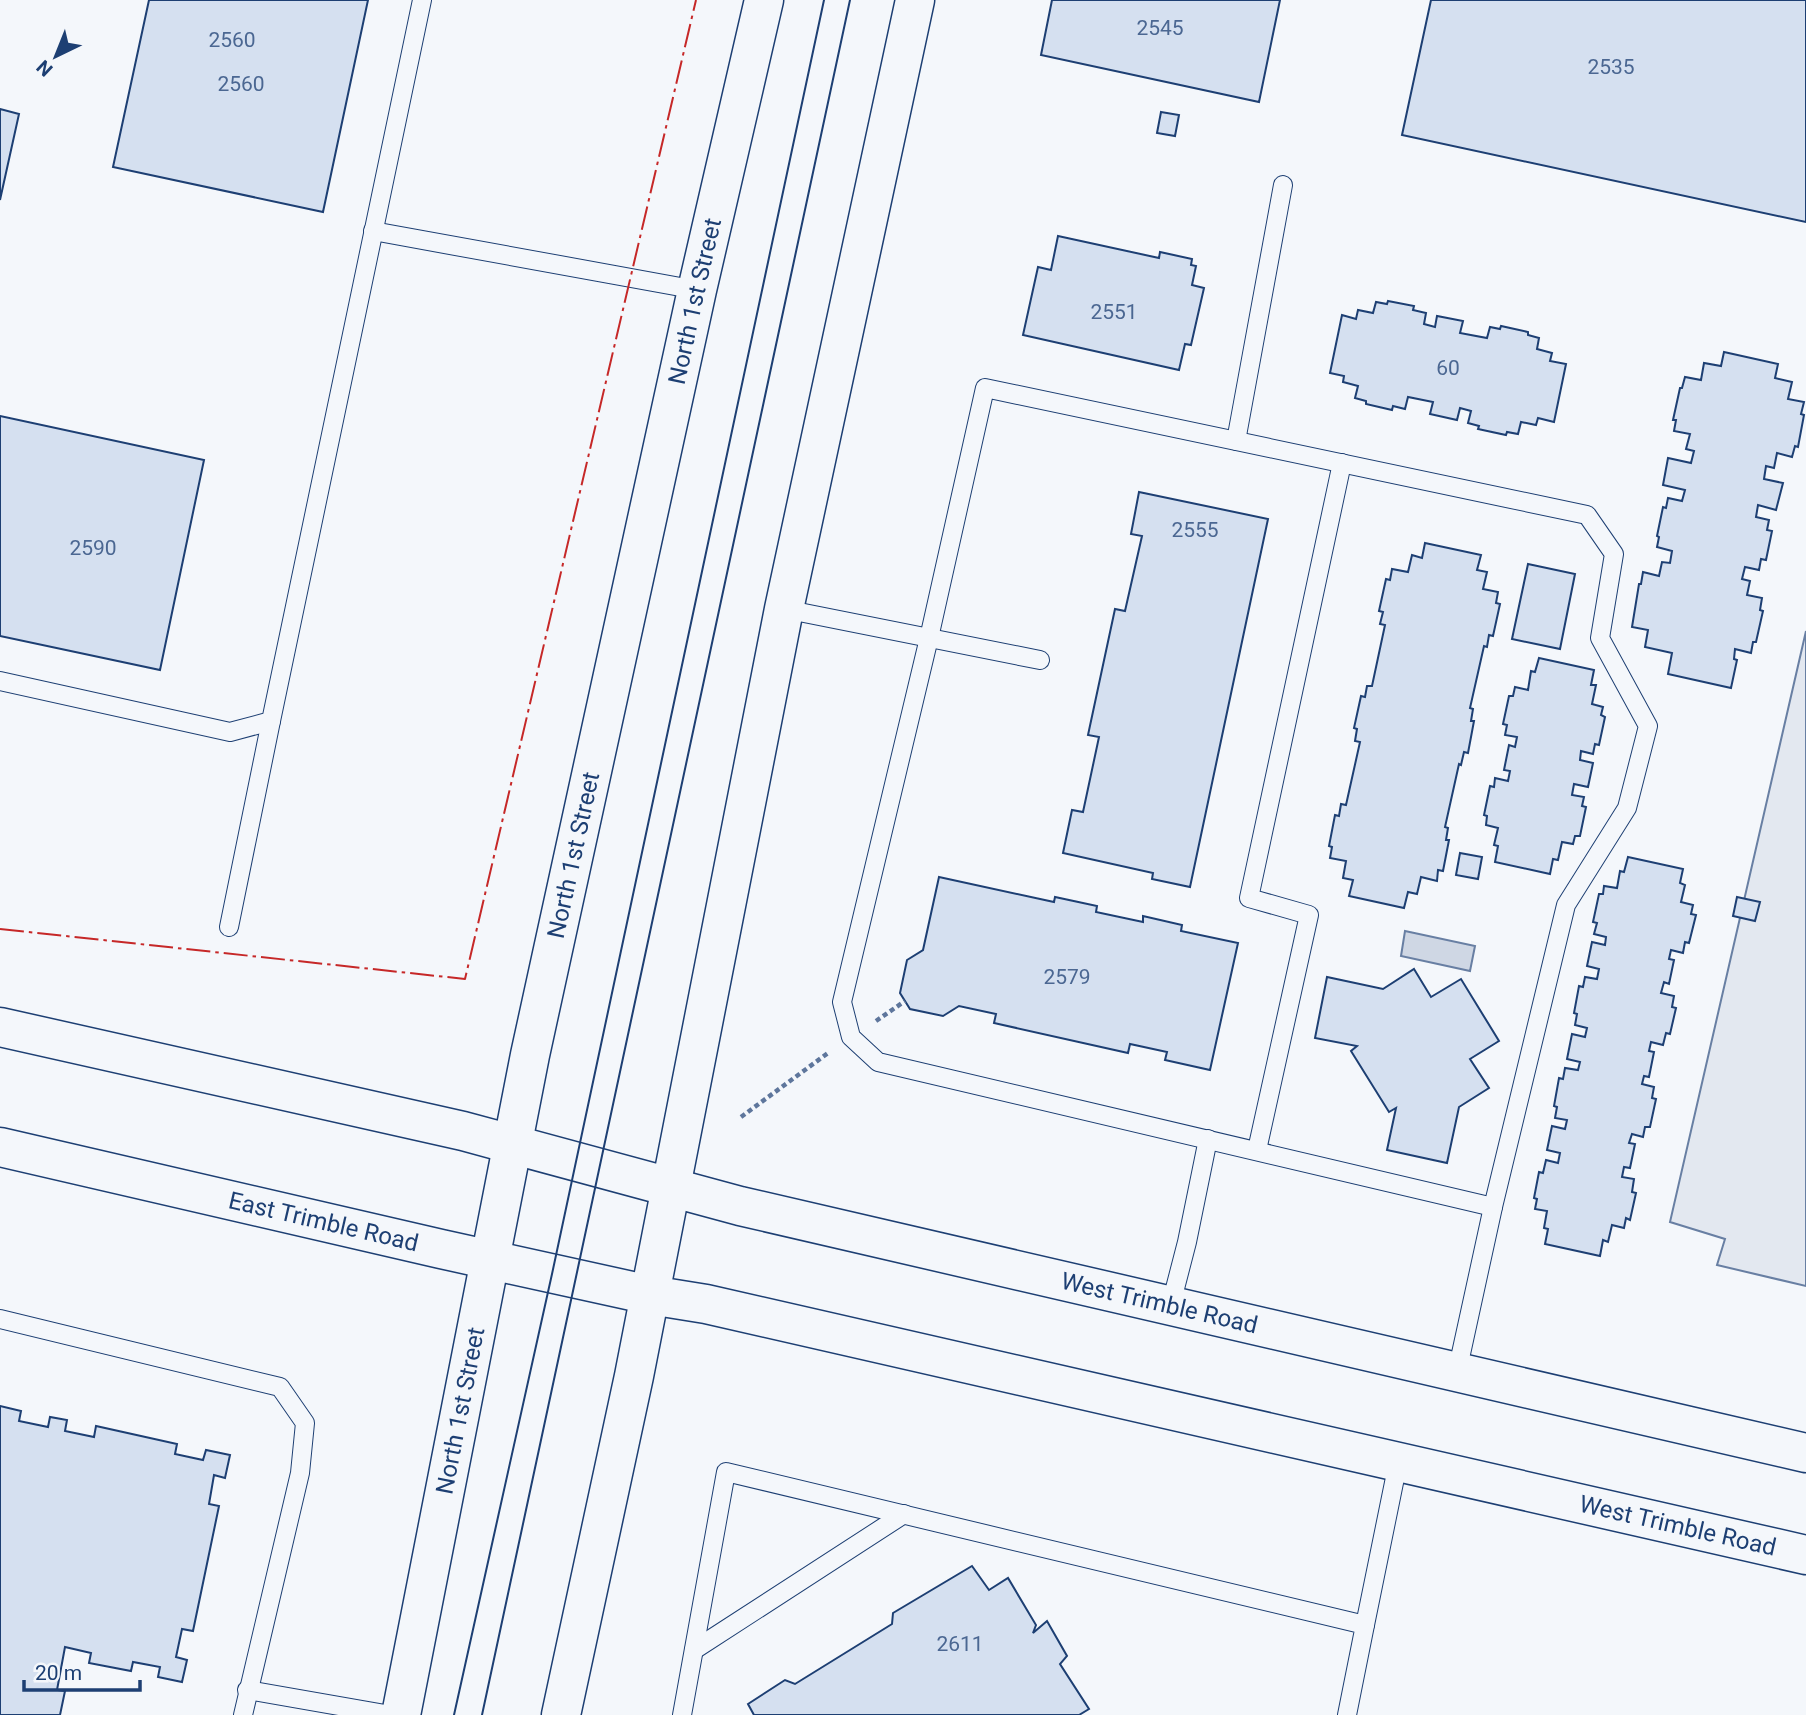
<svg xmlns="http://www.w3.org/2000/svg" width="1806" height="1715" font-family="Roboto,sans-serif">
  <rect width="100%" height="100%" fill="#f4f7fb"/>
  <path fill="#e3e8f0" stroke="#687fa3" stroke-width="2" d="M1806,631V1286L1717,1265L1725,1239L1670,1222Z"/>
  <path fill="#cfd7e4" stroke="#687fa3" stroke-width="2" d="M1405,931L1475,946L1470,971L1401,956Z"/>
  <g fill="#d5e0f0" stroke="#1d3f73" stroke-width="2">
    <path d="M149,0H368L323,212L113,167Z"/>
    <path d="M1052,0H1280L1259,102L1041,55Z"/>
    <path d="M1431,0H1806V222L1402,135Z"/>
    <path d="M0,109L19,114L0,200Z"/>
    <path d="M1161,112L1179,115L1175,136L1157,133Z"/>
    <path d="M1058,236L1159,258L1160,252L1192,259L1191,265L1196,266L1192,285L1204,288L1191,345L1185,344L1179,370L1023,335L1038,267L1051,270Z"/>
    <path d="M1388,301L1414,306L1413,310L1426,313L1424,324L1435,327L1437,316L1463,321L1460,333L1487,338L1490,327L1500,329L1501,326L1528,332V335L1539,338L1537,349L1552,353L1550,361L1566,364L1554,422L1538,418L1536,425L1521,422L1518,434L1507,432L1506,435L1478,429L1479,426L1468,423L1471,411L1460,408L1457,420L1430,414L1433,402L1408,397L1405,409L1393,406L1392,410L1366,404V401L1355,398L1358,386L1343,382L1344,376L1330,373L1342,315L1356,319L1358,310L1373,313L1376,302L1387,304Z"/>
    <path d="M1724,352L1778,364L1775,378L1792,382L1788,399L1804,402L1801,414L1804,415L1798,447L1795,446L1792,457L1777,453L1774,468L1766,466L1764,479L1783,483L1776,510L1758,505L1756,517L1769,520L1767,530L1772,531L1766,560L1761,559L1759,570L1745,567L1742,579L1750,581L1747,595L1762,598L1760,610L1763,611L1756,642H1753L1751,653L1735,649L1734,659L1737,660L1731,688L1668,674L1672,653L1645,647L1648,630L1632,627L1639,584H1641L1643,572L1659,576L1662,562L1670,563L1672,551L1657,547L1659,537L1657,536L1663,507L1666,508L1668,498L1682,501L1685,490L1663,485L1668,458L1691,463L1694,451L1686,449L1690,434L1674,431L1676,420H1673L1680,388H1682L1685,377L1701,380L1704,363L1721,366Z"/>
    <path d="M0,416L204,460L160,670L0,636Z"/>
    <path d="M1139,492L1268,519L1190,887L1152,879L1153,873L1063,853L1072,810L1083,812L1099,737L1088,735L1115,609L1125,611L1142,536L1131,534Z"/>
    <path d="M1425,543L1481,555L1477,570L1487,572L1483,589L1498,592L1496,603L1500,604L1493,636L1489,635L1487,647L1484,646L1470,708L1473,709L1471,721H1474L1468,753L1464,752L1461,765L1459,764L1445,827L1448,828L1446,840H1449L1443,871L1438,870L1437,881L1421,877L1417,894L1408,892L1404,908L1349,896L1353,880L1343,878L1346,861L1330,858L1332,847L1329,846L1335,815L1339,816L1341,804L1346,805L1360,742L1355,741L1357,729L1354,728L1361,696L1365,697L1367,686H1372L1385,625L1380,624L1383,612L1379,611L1386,579L1390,580L1392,569L1408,572L1412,555L1422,558Z"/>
    <path d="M1528,564L1575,574L1560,649L1512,639Z"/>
    <path d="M1539,658L1594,670L1591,685H1596L1592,704L1603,707L1601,715L1605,717L1599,745L1595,744L1593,754L1581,751L1580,760L1593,763L1588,787L1574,784L1572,795L1584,797L1582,806L1586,807L1580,836H1575L1573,844L1562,842L1558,860L1553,859L1550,874L1495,862L1498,846L1494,845L1498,828L1486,825L1487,816L1484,815L1490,786L1494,787L1495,778L1508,781L1510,771L1504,770L1509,745L1515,747L1517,737L1505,735L1507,725L1503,724L1509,696H1513L1515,687L1528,690L1531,671L1535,672Z"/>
    <path d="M1460,853L1482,857L1478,879L1456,875Z"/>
    <path d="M1628,857L1683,869L1680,883L1685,885L1681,902L1693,905L1691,914L1696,915L1689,943L1685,942L1683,953L1671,950L1669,959L1674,960L1669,984L1664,982L1661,993L1674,996L1672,1007L1676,1008L1670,1034L1666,1033L1663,1045L1651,1042L1649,1051L1654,1052L1649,1077L1644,1076L1642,1084L1654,1087L1652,1098L1656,1099L1650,1127H1645L1643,1137L1632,1134L1629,1143L1635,1144L1630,1168L1624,1167L1622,1177L1634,1179L1632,1192L1636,1193L1630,1220L1626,1218L1624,1228L1612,1225L1608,1242L1603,1240L1600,1256L1545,1244L1548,1229L1544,1228L1547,1211L1535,1209L1537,1199L1534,1198L1539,1172L1543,1173L1546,1160L1558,1163L1560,1153L1547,1150L1552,1126L1565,1129L1567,1120L1555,1118L1557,1107L1554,1106L1559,1078L1563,1079L1565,1068L1578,1070L1580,1062L1567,1059L1572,1034L1585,1037L1587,1028L1575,1025L1577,1014L1574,1013L1579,986L1583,987L1585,977L1597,979L1599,969L1587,966L1592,942L1605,945L1606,937L1594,934L1597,923L1593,922L1599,894H1603L1604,886L1617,888L1620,871L1624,872Z"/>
    <path d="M939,877L1054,902L1055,897L1097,906L1096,912L1143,922V916L1182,925L1181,931L1238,943L1210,1070L1165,1060L1167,1052L1130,1044L1128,1053L994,1023L996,1014L959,1006L943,1016L910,1009L900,993L907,960L923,950Z"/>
    <path d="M1737,897L1760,902L1755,921L1733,916Z"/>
    <path d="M1414,969L1431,997L1461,979L1499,1041L1470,1059L1489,1088L1459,1107L1447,1163L1387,1150L1396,1108L1389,1112L1351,1051L1357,1046L1315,1038L1327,977L1383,989Z"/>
    <path d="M0,1406L21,1411L19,1421L48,1427L50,1417L67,1420L65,1431L94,1437L96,1426L177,1444L175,1454L203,1460L206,1450L230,1455L225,1478L214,1475L209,1504L219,1506L193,1631L182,1629L176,1657L187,1660L182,1682L158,1677L160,1667L133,1662L131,1671L89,1663L91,1653L65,1647L57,1690L65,1691L60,1715H0Z"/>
    <path d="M972,1566L989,1590L1008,1578L1036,1625L1033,1633L1047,1621L1067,1656L1060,1664L1089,1709L1079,1715H754L748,1704L785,1680L795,1684L892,1624L893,1613Z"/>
  </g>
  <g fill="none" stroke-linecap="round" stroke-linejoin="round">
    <defs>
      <g id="lane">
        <path d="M373,231L697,290"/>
        <path d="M985,388L1587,515L1614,554L1600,638L1648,726L1627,808L1566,905L1493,1207L878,1062L851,1037L842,1002L929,638Z"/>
        <path d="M1236,441L1283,185"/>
        <path d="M784,609L1040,660"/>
        <path d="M0,681L230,732L271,721L422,0"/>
        <path d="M229,927L271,721"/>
        <path d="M1257,1150L1309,915L1249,898L1342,463"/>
        <path d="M1171,1304L1187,1242L1208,1139"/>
        <path d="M0,1319L280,1387L305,1423L300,1473L243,1715"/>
        <path d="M1457,1372L1493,1207"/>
        <path d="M1365,1625L1398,1463"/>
        <path d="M694,1650L904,1514"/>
        <path d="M247,1690L391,1715"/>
        <path d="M682,1715L726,1472L1365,1625L1347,1715"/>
      </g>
      <g id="primary">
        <path id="s1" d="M0,1027L463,1131L740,1206L1806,1453"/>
        <path id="s2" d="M0,1147L441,1249L650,1295L706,1304L1806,1555"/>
        <path id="s3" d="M401,1715L530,1055L697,290L764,0"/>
        <path d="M561,1715L634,1376L784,609L915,0"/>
      </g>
    </defs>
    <use href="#lane" stroke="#1d3f73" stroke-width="20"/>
    <use href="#primary" stroke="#1d3f73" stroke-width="41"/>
    <g stroke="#5e769c" stroke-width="4.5" stroke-dasharray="5 3.5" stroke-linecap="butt">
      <path d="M876,1021L905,1001"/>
      <path d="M741,1117L828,1053"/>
    </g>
    <use href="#lane" stroke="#f4f7fb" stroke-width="18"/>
    <use href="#primary" stroke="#f4f7fb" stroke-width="38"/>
    <g stroke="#1d3f73" stroke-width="2">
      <path d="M454,1715L552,1274L824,0"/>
      <path d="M482,1715L850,0"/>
    </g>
    <path stroke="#c62828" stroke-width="2" stroke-dasharray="24 5 3.5 5" stroke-linecap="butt" d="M0,929L465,979L696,0"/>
  </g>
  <g text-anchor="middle" stroke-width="5" stroke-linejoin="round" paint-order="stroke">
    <g font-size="21" fill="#4b6792">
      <text x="1160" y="35">2545</text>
      <text x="232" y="47">2560</text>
      <text x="1611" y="74">2535</text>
      <text x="241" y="91">2560</text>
      <text x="1114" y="319">2551</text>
      <text x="1448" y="375">60</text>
      <text x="1195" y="537">2555</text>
      <text x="93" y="555">2590</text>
      <text x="1067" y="984">2579</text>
      <text x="960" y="1651">2611</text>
    </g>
    <g font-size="24" fill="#1d3f73" stroke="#f4f7fb">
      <text dy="8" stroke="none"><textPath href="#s3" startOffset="1444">North 1st Street</textPath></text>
      <text dy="8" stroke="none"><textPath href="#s3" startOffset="877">North 1st Street</textPath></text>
      <text dy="8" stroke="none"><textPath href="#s2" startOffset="332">East Trimble Road</textPath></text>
      <text dy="8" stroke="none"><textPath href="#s1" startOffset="1192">West Trimble Road</textPath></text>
      <text dy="8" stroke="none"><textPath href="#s3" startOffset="310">North 1st Street</textPath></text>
      <text dy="8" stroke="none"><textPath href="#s2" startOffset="1720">West Trimble Road</textPath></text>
    </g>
  </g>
  <g transform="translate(56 56) rotate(223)" stroke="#f4f7fb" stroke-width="5" paint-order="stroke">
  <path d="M0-5L12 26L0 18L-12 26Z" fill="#1d3f73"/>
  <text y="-10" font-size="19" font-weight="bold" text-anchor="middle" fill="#1d3f73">N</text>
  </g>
  <path d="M24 1680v10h116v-10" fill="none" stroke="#1d3f73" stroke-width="3.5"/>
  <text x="35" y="1680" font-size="21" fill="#1d3f73" stroke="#f4f7fb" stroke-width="5" paint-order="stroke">20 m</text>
</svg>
